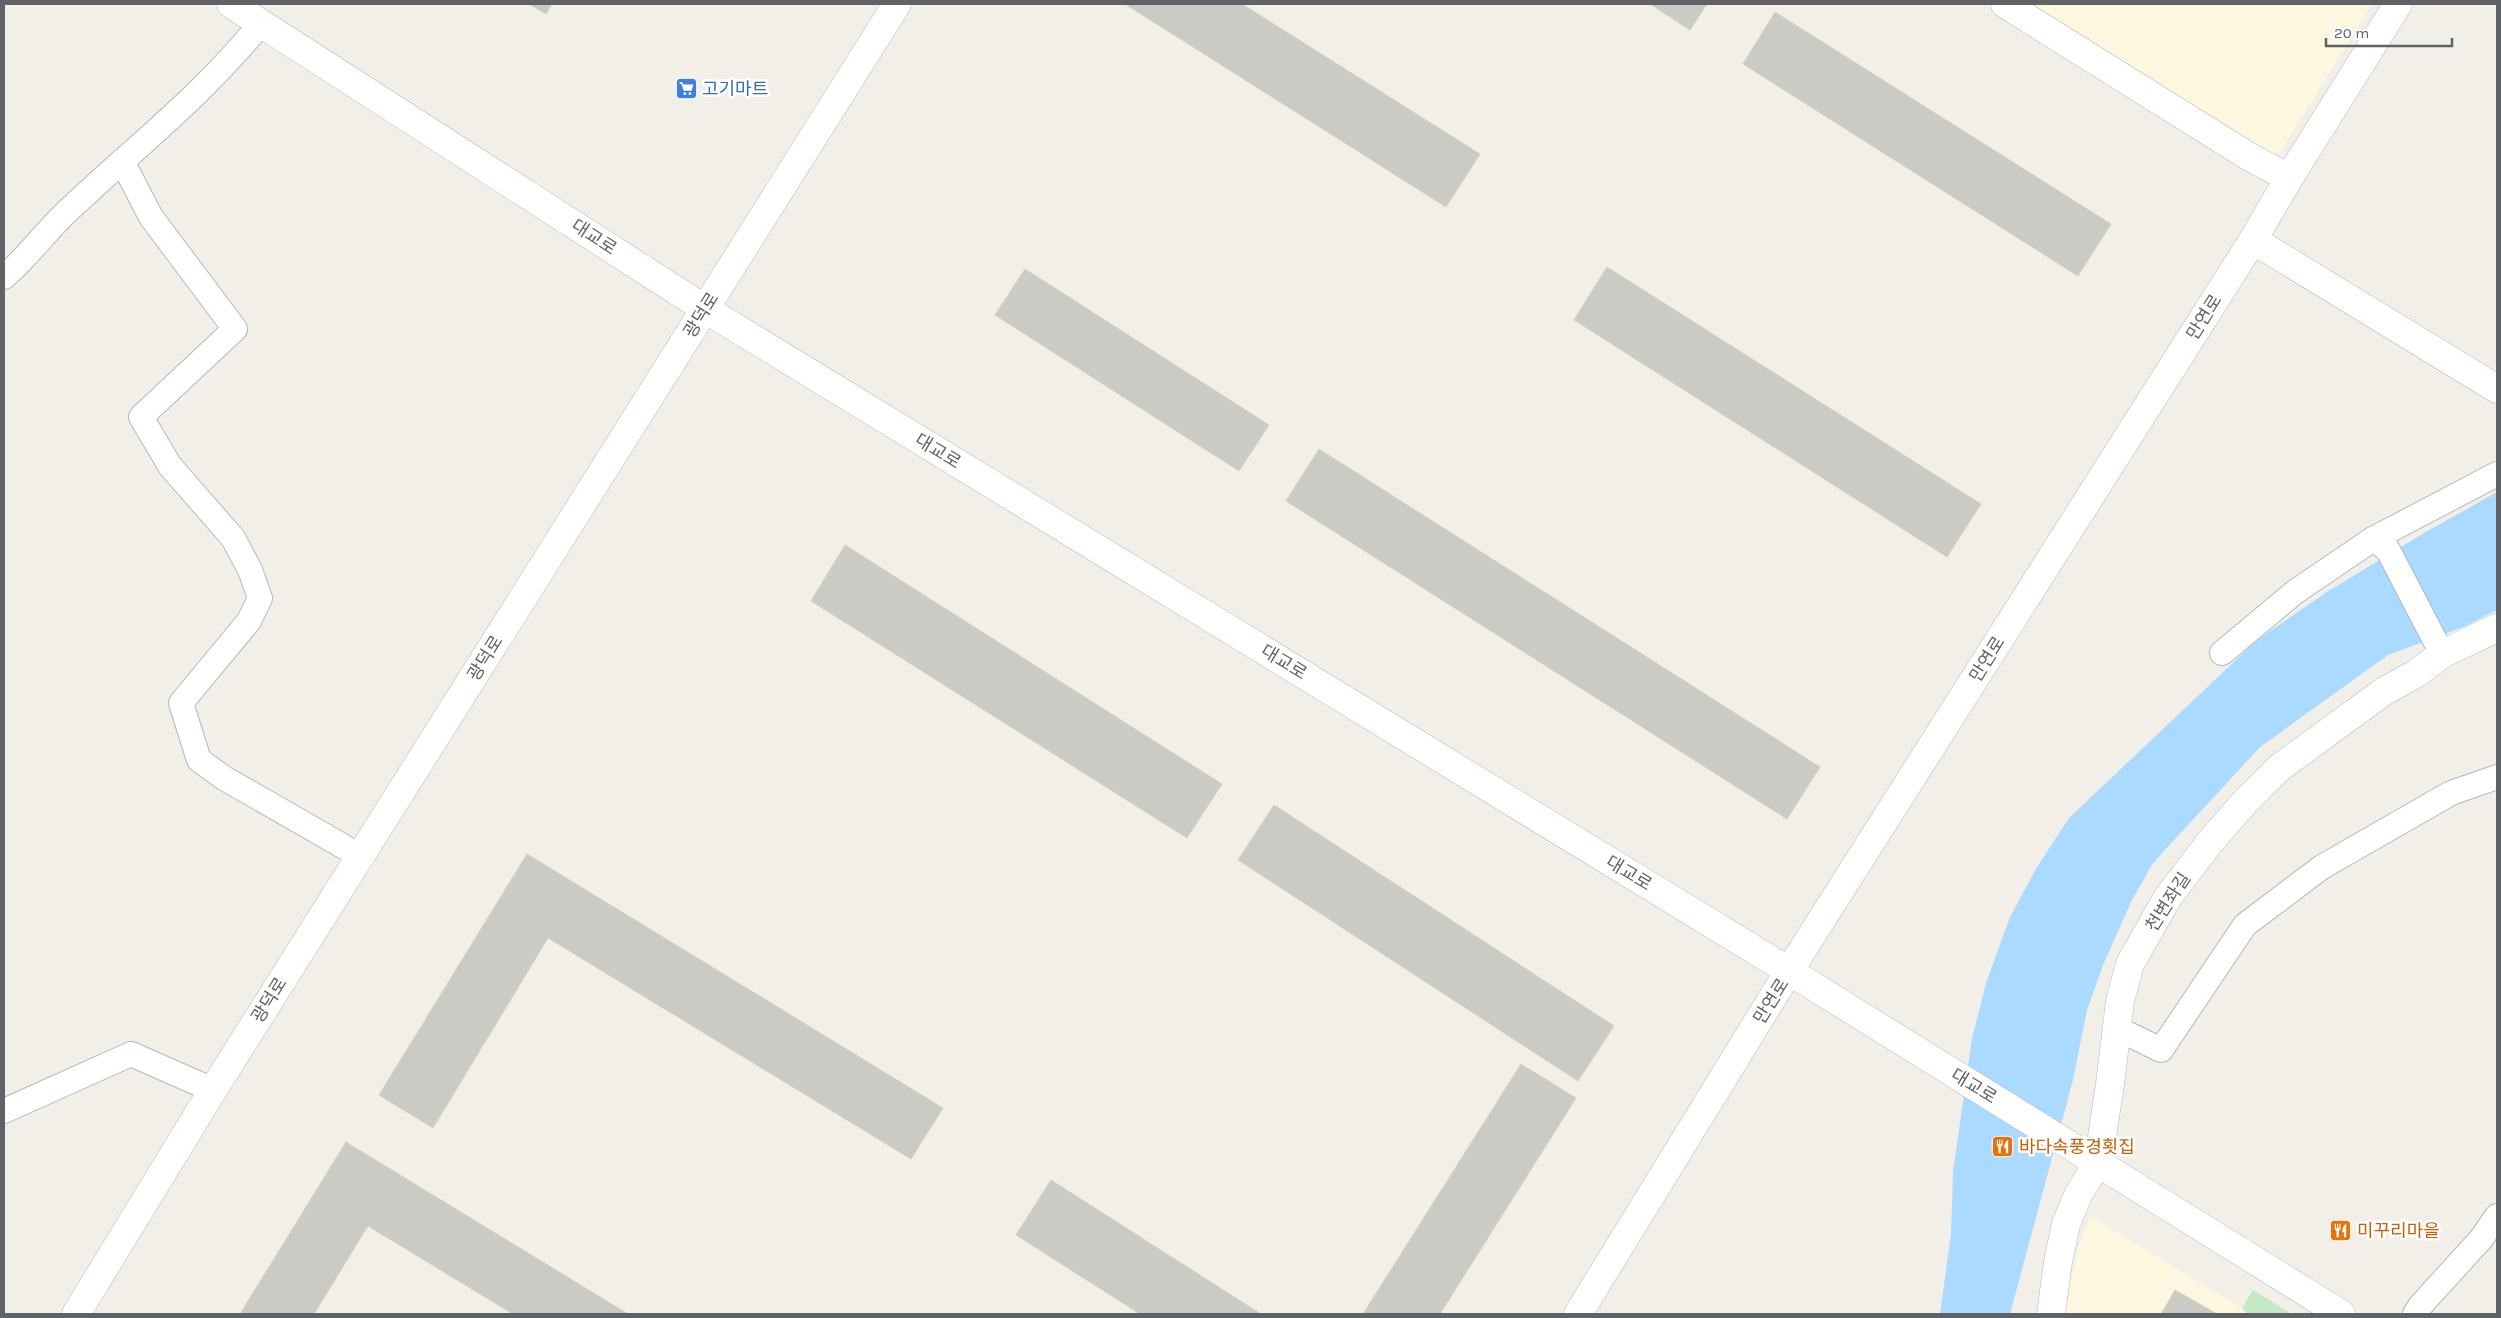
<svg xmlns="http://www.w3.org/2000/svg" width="2501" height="1318" font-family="Karla,'Noto Sans KR',sans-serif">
  <rect width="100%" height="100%" fill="#f1efe8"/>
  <g fill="#fef7e0">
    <path d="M2005,4H2372L2280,152L2248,156Z"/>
    <path d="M2090,1216L2242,1308L2247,1314H2063L2080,1243Z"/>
  </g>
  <path fill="#c5e8c5" d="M2253,1290L2292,1314H2247L2242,1308Z"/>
  <path fill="#aadaff" d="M2497,492V610L2466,626L2388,655L2260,747L2153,863L2132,900L2103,965L2087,1010L2073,1080L2010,1314H1940L1951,1234L1953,1172L1972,1038L1987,980L2010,917L2037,867L2069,818L2257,640L2327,592L2424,533Z"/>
  <g fill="#cccac5" stroke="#d6d1c6">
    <path d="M529,4H552L546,14Z"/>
    <path d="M1125,4H1242L1480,154L1446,207Z"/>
    <path d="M1650,4H1707L1690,30Z"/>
    <path d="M1775,12L2111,224L2078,276L1743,64Z"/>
    <path d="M1607,267L1981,504L1947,557L1574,320Z"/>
    <path d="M1025,269L1269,425L1239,471L995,315Z"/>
    <path d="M1319,449L1820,767L1787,819L1286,501Z"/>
    <path d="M845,545L1222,784L1187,838L811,601Z"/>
    <path d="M1274,805L1614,1026L1578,1081L1238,860Z"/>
    <path d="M527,854L943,1108L911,1159L548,938L433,1128L379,1095Z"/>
    <path d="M1521,1064L1576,1098L1440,1314H1363Z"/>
    <path d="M346,1142L628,1314H513L368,1226L314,1314H240Z"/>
    <path d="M1051,1180L1261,1314H1140L1016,1235Z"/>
    <path d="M2175,1290L2217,1314H2161Z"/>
  </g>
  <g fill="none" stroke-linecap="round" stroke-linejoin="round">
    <defs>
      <g id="lane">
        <path d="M122,161L151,217L235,329L141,417L170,466L233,538L250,570L260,598L249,621L181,703L199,760L224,778L360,856"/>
        <path d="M4,277C29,256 48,228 73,206C137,146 206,92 261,23"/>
        <path d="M2373,539L2388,550L2442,654"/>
        <path d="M2222,653L2295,592L2373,539L2497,474"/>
        <path d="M2116,1028L2161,1050L2245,925L2322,867L2451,793L2497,777"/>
        <path d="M4,1111L131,1054L213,1090"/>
        <path d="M2415,1314L2420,1306L2481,1239L2497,1216"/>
      </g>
      <g id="street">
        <path d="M2005,4L2248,156L2289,178"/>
        <path d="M2253,240L2497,389"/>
        <path d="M1578,1314L1789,971L2253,240L2289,178L2398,4"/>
        <path d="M2051,1314L2058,1262L2066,1224L2079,1193L2098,1163L2110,1084L2120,1001L2130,964L2168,897L2210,842L2245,802L2279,768L2383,692L2417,673L2442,654L2497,628"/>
      </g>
      <g id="secondary">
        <path d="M231,4L705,309L1789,971L2341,1314"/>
        <path d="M76,1314L213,1090L897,4"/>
      </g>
    </defs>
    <use href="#lane" stroke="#b5b8bc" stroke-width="26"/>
    <use href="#street" stroke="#b5b8bc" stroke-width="29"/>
    <use href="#secondary" stroke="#b6babf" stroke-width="29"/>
    <use href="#lane" stroke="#fff" stroke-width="24"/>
    <use href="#street" stroke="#fff" stroke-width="28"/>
    <use href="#secondary" stroke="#fff" stroke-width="28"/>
  </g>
  <defs>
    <symbol id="supermarket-square" viewBox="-11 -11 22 22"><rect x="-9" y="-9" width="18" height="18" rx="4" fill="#3f7fe0" stroke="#fff"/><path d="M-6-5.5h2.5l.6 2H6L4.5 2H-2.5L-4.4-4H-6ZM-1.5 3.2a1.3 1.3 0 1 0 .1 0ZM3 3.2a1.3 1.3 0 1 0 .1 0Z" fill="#fff"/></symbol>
    <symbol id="restaurant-square" viewBox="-11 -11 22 22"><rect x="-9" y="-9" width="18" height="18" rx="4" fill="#e8710a" stroke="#fff"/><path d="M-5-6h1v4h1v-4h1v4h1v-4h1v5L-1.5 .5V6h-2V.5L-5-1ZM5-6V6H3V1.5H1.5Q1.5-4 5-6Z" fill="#fff"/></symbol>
  </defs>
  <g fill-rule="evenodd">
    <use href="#supermarket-square" x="674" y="76" width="25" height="25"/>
    <use href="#restaurant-square" x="1990" y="1134" width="25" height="25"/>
    <use href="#restaurant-square" x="2328" y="1218" width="25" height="25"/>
  </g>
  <g text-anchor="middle" stroke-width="5" stroke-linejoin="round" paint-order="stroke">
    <g font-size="18" fill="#366cbe" stroke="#fff" text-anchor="start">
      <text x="702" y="95">고기마트</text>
    </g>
    <g font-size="18" fill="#5f6368" stroke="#fff">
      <text transform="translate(594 237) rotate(33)" y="6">대교로</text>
      <text transform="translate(701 315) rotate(-58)" y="6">광덕로</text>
      <text transform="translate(2204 317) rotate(-58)" y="6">만연로</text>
      <text transform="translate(938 451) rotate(31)" y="6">대교로</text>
      <text transform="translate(485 658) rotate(-58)" y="6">광덕로</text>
      <text transform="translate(1987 659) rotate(-58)" y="6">만연로</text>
      <text transform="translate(1284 662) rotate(31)" y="6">대교로</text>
      <text transform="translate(1629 873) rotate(31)" y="6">대교로</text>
      <text transform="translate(2168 902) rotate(-57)" y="6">천변좌길</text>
      <text transform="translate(269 1000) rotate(-58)" y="6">광덕로</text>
      <text transform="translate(1771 1001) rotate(-58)" y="6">만연로</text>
      <text transform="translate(1974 1086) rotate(31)" y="6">대교로</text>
    </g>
    <g font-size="18" fill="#c56008" stroke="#fff" text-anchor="start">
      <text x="2019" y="1153">바다속풍경횟집</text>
      <text x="2357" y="1237">미꾸리마을</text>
    </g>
  </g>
  <rect width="2501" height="1318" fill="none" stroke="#5f6368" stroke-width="10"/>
  <path d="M2326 38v8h126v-8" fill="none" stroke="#5f6368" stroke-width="2.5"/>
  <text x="2334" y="38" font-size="15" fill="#5f6368" stroke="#ffffff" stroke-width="4" paint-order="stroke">20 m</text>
</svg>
